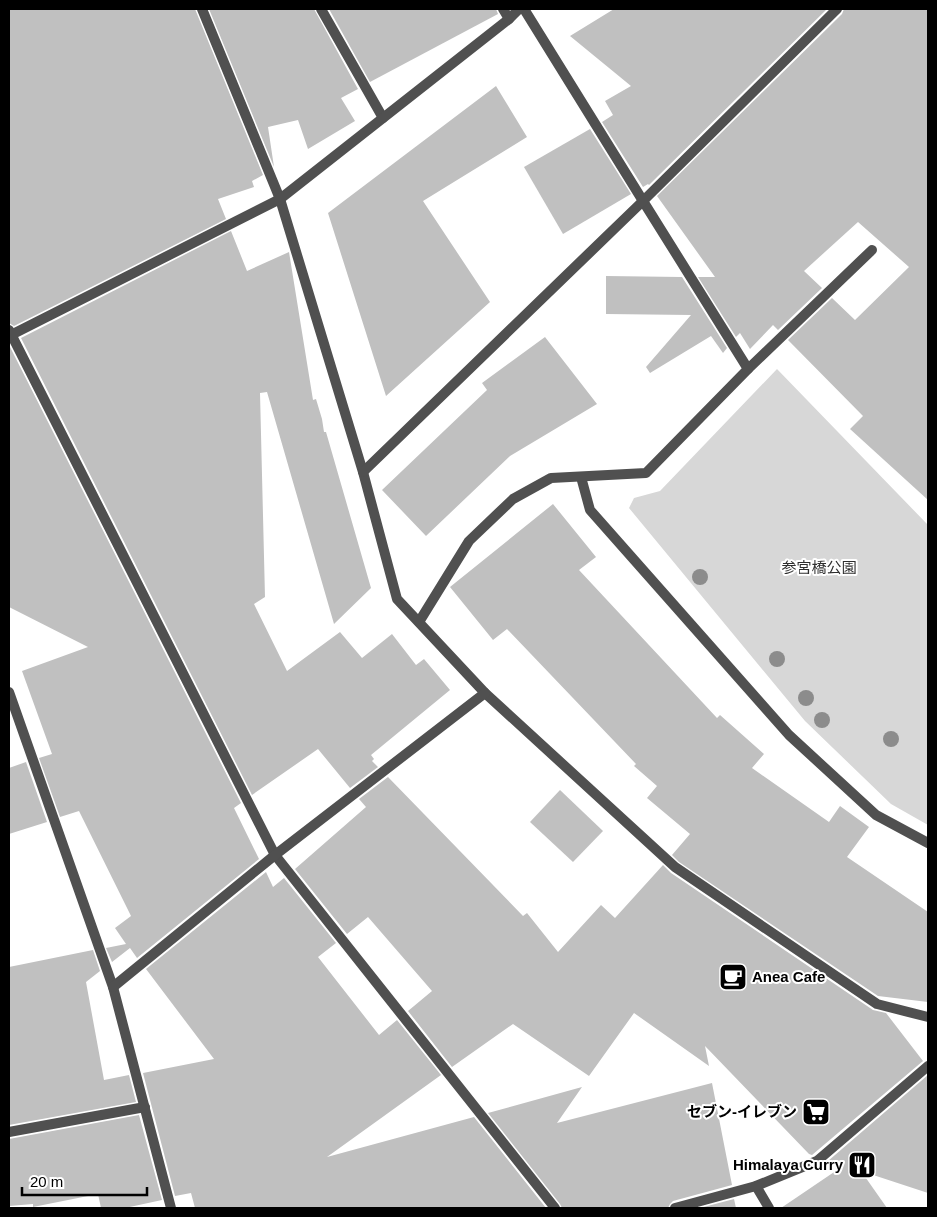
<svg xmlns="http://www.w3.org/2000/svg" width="937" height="1217" font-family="Helvetica,'Noto Sans JP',sans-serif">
  <rect width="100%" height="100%" fill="#fff"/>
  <path fill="#d7d7d7" d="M777,369L928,525V825L891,804L805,721L629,508L634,498L660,491Z"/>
  <g fill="#c0c0c0">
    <path d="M9,9H195L263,175L252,181L254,187L218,199L226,219L14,326L9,323Z"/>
    <path d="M209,9H314L358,89L341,98L355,121L308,149L298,120L268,127L274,167Z"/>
    <path d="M329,9H496L498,14L370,82Z"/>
    <path d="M614,9H827L649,185L648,184L643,187L602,122L613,115L605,101L631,86L570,36Z"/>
    <path d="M844,9H928V500L850,429L863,416L788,340L832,298L855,320L909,267L858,222L804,271L822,288L778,330L773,325L750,349L740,333L736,337L698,277H715L657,196L842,14Z"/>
    <path d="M496,86L527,137L423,201L490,302L386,396L328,213Z"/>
    <path d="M590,129L631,194L563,234L524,167Z"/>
    <path d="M231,231L247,271L289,252L313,400L316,399L322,419L324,432H326L371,588L334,624L267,392L260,393L265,597L254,604L287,671L340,632L362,658L392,634L416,665L424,659L450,690L371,755L374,759L372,761L378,767L350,788L318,749L252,795L21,338Z"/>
    <path d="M606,276L682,277L727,348L723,353L711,336L650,373L646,367L691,315L606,314Z"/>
    <path d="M545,337L597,404L510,456L426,536L382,490L487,390L482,383Z"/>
    <path d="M9,345L241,803L234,808L259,859L137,958L130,948L112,962L106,948L126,944L115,928L131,916L79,811L60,817L39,758L52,754L22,671L88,647L9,607Z"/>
    <path d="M553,504L596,557L579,570L717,718L720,715L764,754L752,768L829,822L840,806L869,827L847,857L928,912V1002L878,996L679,862L672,855L690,834L647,798L657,786L634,766L636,764L507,629L493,640L450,587Z"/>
    <path d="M26,762L47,822L9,834V768Z"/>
    <path d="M388,777L523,916L527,913L558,952L601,905L615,918L663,865L671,873L873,1010L886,1013L923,1061L812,1155L809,1154L705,1046L709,1066L634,1013L589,1076L513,1024L452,1067L408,1011L432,991L368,917L347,934L295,869L366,807L359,799Z"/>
    <path d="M560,790L603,831L573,862L530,822Z"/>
    <path d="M266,872L273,887L284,878L336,943L318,957L379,1035L397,1020L441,1075L327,1157L474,1117L546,1208H195L191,1193L175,1196L143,1073L214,1059L146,969Z"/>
    <path d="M93,950L100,971L86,982L104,1080L129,1075L136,1102L9,1125V967Z"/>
    <path d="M928,1075V1193L861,1171L887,1208H781L843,1166L828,1161Z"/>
    <path d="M712,1083L732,1185L673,1201L670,1204L668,1208H562L560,1204L488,1113L582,1087L557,1123Z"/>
    <path d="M139,1115L162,1200L125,1208H101L98,1194L33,1207V1204L9,1206V1139Z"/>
    <path d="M734,1199L736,1208H700Z"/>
  </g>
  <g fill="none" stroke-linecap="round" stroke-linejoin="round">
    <g stroke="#505050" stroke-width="10">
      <path d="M321,9L383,118"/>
      <path d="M748,369L872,250"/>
      <path d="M581,477L590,510L789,735L876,815L928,843"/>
      <path d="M419,622L469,541L513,499L551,478L646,473L748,369L643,201"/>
      <path d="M9,1132L145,1107"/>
    </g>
    <g stroke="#505050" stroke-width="10">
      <path d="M202,9L280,199L363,472L397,599L485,693L675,867L877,1004L928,1017"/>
      <path d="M503,9L509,19"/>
      <path d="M524,9L643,201"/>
      <path d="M9,330L275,855L555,1208"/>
      <path d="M9,336L280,199L509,19L519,9"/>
      <path d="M363,472L643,201L837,9"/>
      <path d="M9,692L113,987L171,1208"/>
      <path d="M113,987L275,855L485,693"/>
      <path d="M756,1186L769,1208"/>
      <path d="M675,1208L756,1186L817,1161L928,1066"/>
    </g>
  </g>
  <g fill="#8c8c8c">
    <circle cx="700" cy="577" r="8"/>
    <circle cx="777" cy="659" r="8"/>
    <circle cx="806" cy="698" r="8"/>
    <circle cx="822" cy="720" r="8"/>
    <circle cx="891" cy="739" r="8"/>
  </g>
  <defs>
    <symbol id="cafe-square" viewBox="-11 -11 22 22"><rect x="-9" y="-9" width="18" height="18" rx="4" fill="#000" stroke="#fff"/><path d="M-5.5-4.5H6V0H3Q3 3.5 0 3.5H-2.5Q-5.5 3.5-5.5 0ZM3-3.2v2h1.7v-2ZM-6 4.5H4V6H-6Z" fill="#fff"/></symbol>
    <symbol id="supermarket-square" viewBox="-11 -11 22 22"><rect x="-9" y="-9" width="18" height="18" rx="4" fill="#000" stroke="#fff"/><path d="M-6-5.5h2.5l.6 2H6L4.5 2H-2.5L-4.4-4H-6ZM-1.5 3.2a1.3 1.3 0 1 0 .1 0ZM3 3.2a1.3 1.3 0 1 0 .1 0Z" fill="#fff"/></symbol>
    <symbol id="restaurant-square" viewBox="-11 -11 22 22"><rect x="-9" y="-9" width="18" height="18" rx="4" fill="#000" stroke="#fff"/><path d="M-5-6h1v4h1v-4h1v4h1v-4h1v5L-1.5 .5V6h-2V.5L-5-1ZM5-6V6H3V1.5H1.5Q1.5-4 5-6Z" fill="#fff"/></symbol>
  </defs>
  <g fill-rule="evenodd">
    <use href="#cafe-square" x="717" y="961" width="32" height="32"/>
    <use href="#supermarket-square" x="800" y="1096" width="32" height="32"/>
    <use href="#restaurant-square" x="846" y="1149" width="32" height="32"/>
  </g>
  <g text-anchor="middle" stroke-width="4" stroke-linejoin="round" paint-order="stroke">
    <g font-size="15" fill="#2e2e2e" stroke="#fff">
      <text x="819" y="573">参宮橋公園</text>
    </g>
    <g font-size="15" font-weight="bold" fill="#000" stroke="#fff" text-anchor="end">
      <text x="752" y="982" text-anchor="start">Anea Cafe</text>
      <text x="797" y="1117">セブン-イレブン</text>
      <text x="843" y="1170">Himalaya Curry</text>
    </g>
  </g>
  <rect width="937" height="1217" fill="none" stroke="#000000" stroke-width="20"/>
  <path d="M22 1187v8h125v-8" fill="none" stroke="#000000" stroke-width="2.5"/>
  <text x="30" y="1187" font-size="15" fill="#000000" stroke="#ffffff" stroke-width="4" paint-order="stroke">20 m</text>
</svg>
